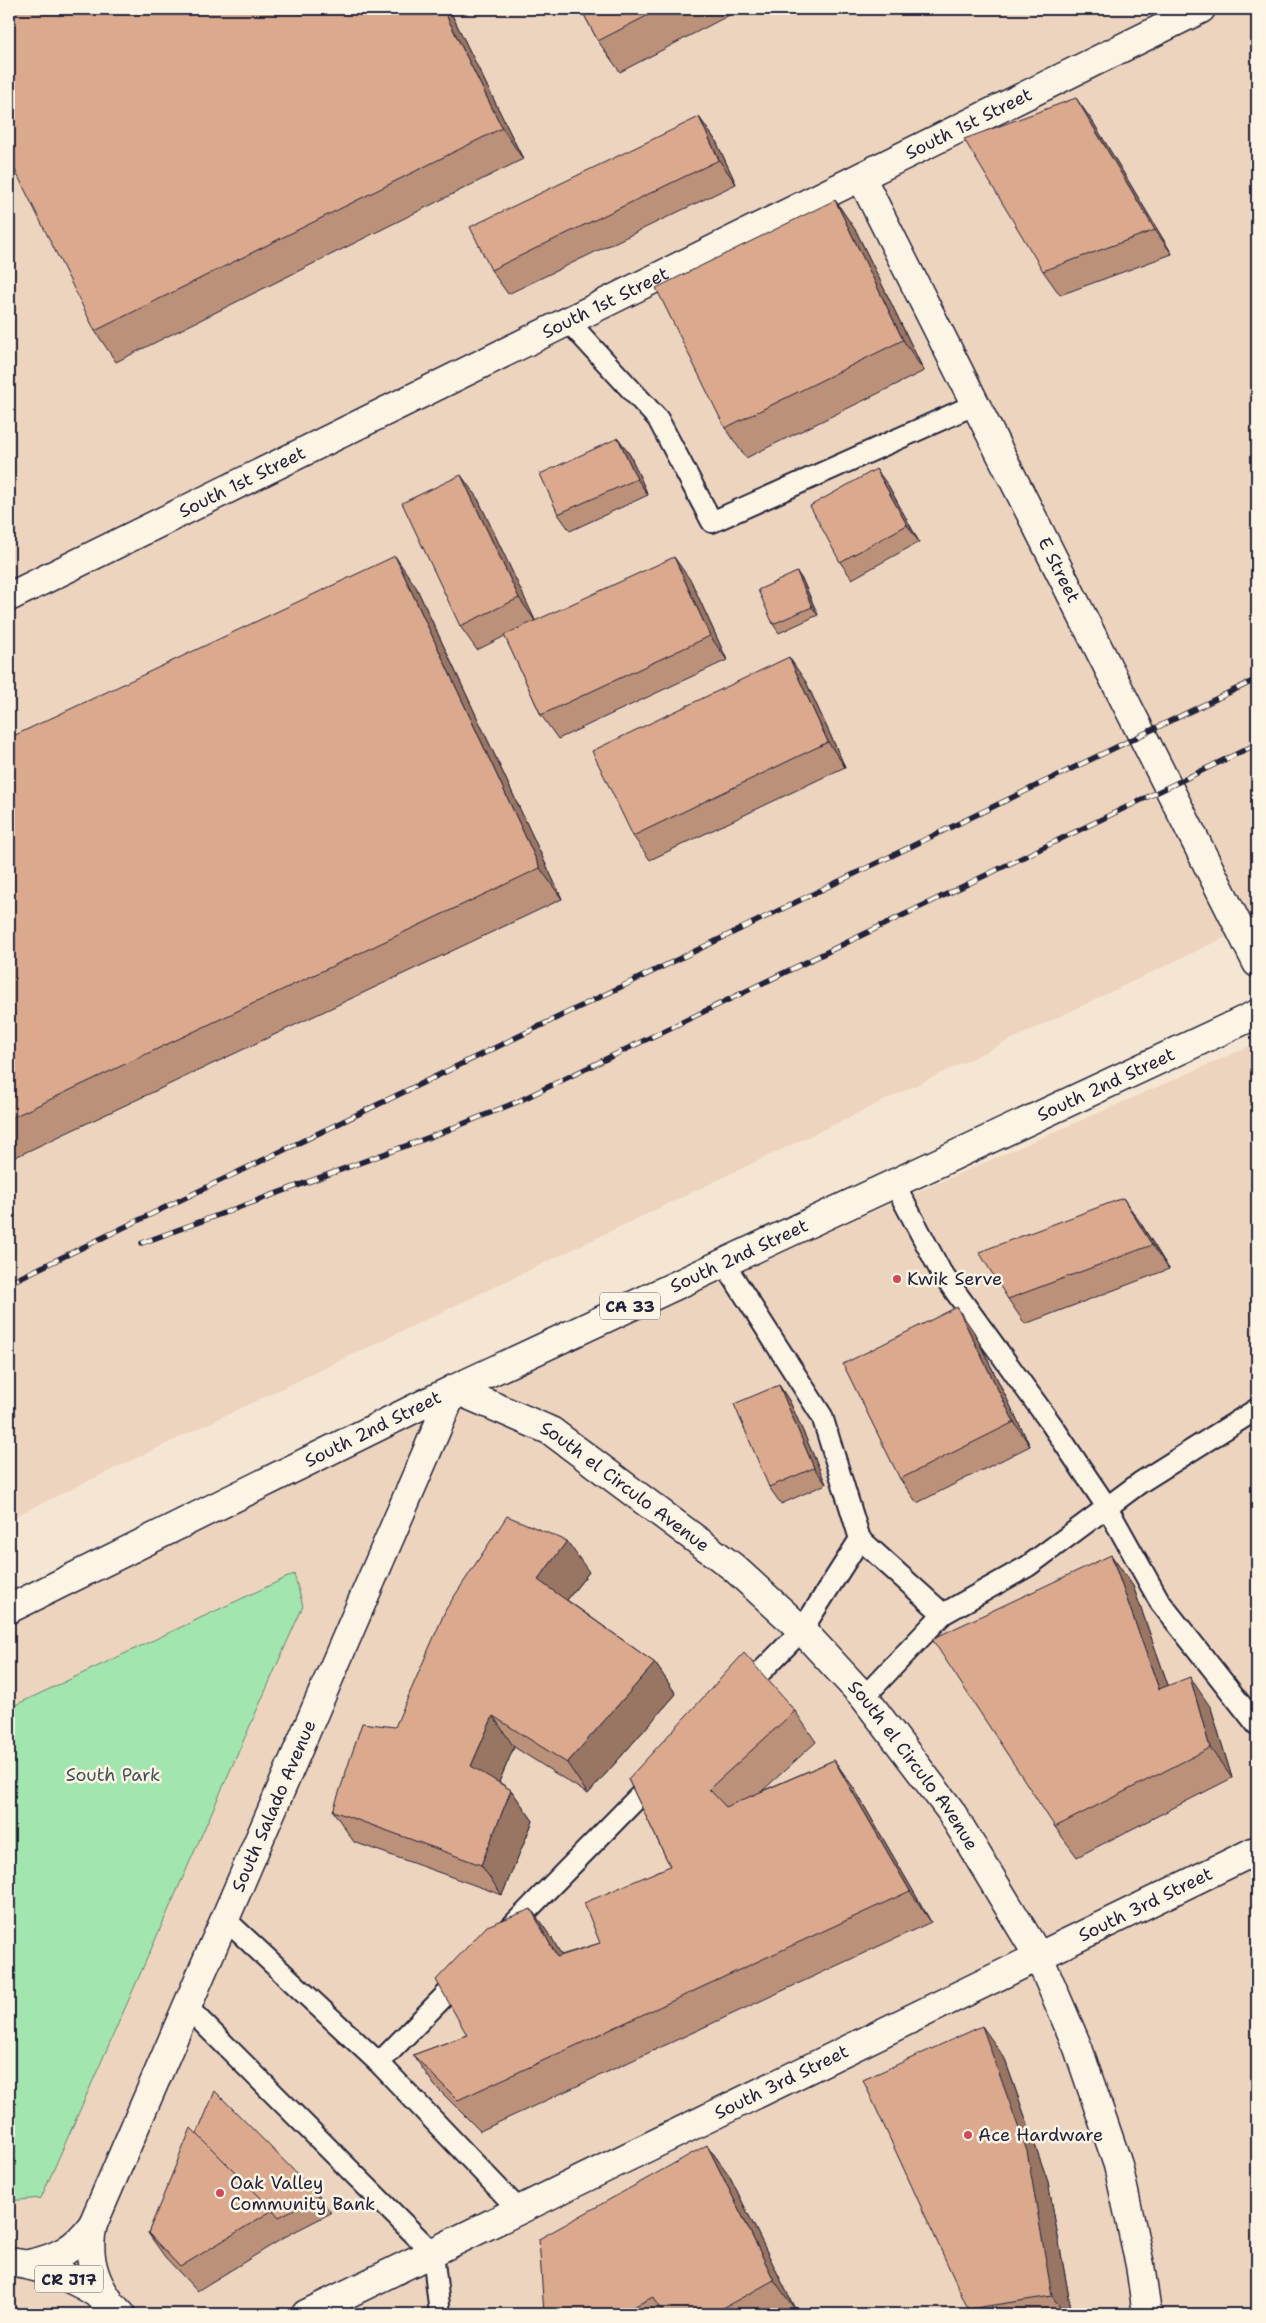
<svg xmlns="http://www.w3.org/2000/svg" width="1266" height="2323" font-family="'Shantell Sans',sans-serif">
  <rect width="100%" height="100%" fill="#f5e6d3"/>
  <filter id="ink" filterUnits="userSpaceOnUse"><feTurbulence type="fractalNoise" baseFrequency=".02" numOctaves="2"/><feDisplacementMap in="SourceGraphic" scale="10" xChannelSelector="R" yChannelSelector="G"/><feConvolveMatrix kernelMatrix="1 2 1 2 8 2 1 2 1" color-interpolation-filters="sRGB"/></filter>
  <g filter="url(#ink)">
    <g fill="#edd4be">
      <path d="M9,9H1257V922L9,1519Z"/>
      <path d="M1257,1043V2314H9V1591Z"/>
    </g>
    <path fill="#a3e5ae" stroke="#628474" d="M294,1574L303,1606L41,2198L9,2201V1708Z"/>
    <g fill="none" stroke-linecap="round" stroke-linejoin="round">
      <defs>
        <g id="service">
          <path d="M568,321L658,419L712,522L976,404"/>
          <path d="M894,1183L941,1272L1052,1425L1107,1507L1160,1602L1257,1725"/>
          <path d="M724,1263L822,1416L860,1539L943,1614"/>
          <path d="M742,1691L802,1630L860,1539"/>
          <path d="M864,1697L943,1614L1028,1566L1141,1482L1257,1409"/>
          <path d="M225,1919L379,2063L519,2210"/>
          <path d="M509,1929L657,1778"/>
          <path d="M187,2007L433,2253L440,2314"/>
          <path d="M379,2063L463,1977"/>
        </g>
        <g id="minor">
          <path id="s1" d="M861,177L1257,963"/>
          <path id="s2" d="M9,597L1201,9"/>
          <path d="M29,2264C58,2258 76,2248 93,2224"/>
          <path id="s3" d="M110,2302C93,2279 86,2252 93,2224L454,1389"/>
          <path id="s4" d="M306,2314L1257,1850"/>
        </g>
        <g id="tertiary">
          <path id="s5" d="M454,1389L551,1431L733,1567L802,1630L864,1697L950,1810L1039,1957L1078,2048L1118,2165L1140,2265L1147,2314"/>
        </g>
        <g id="primary">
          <path id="s6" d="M9,1609L454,1389L1257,1014"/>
          <path d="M9,2262C49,2267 93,2284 121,2314"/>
        </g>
      </defs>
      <use href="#service" stroke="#22223b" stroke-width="24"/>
      <use href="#minor" stroke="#22223b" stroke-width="31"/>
      <use href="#tertiary" stroke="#22223b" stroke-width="31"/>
      <use href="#primary" stroke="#22223b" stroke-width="31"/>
      <use href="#service" stroke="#fcf5e5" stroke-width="20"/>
      <use href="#minor" stroke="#fcf5e5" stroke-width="28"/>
      <use href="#tertiary" stroke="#fcf5e5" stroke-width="28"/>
      <use href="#primary" stroke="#fcf5e5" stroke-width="28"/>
      <defs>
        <g id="rail">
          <path d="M142,1243L438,1134L517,1102L1257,744"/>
          <path d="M9,1283L1257,679"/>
        </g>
      </defs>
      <use href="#rail" stroke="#22223b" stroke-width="5.5"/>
      <use href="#rail" stroke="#fcf5e5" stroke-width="4" stroke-dasharray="11" stroke-linecap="butt"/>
    </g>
    <g fill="#bc9179" stroke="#22223b">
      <path d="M449,9L523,159L116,362L95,331Z"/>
      <path d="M581,9H741L620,72L598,41Z"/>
      <path d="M699,117L716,141L736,184L508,294L491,270Z"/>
      <path d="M1093,122L1172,254L1060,295L1043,271Z"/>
      <path d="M835,200L856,231L924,371L746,458L725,428Z"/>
      <path d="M618,438L630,455L648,495L570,531L558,514Z"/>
      <path d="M888,485L919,542L852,579L840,562Z"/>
      <path d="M478,499L535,621L691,581L727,660L558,739L541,715L505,636L477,650L460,626Z"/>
      <path d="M797,572L803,581L818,615L779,633L773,624Z"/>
      <path d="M416,587L562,899L9,1160V738Z"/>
      <path d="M806,682L845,767L650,860L633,836Z"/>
      <path d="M1140,1222L1169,1269L1025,1324L1008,1299Z"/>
      <path d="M974,1332L1030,1446L917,1503L900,1479Z"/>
      <path d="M779,1385L790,1402L826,1484L781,1504L769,1487Z"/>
      <path d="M1111,1555L1133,1586L1168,1685L1211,1708L1232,1778L1077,1857L1055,1827Z"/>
      <path d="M589,1572L567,1600L655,1663L676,1694L588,1794L514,1747L499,1782L511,1790L533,1821L502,1895L354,1842L333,1811L395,1727Z"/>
      <path d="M795,1711L816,1742L762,1791L834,1760L855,1790L931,1922L480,2131L435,2086L413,2055L467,2035L531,1909L553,1940L561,1955L600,1943L670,1866L628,1779Z"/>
      <path d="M1004,2057L1048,2182L1072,2314H971L968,2309Z"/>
      <path d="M197,2134L319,2196L331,2213L290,2234L197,2291L165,2257L148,2233Z"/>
      <path d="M707,2145L729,2175L796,2311L789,2314H544Z"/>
    </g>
    <g fill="#997663" stroke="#22223b">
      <path d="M443,9H449L523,159L502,128Z"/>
      <path d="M1076,98L1093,122L1172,254L1155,230Z"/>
      <path d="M699,117L716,141L736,184L719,160Z"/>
      <path d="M835,200L856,231L924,371L903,340Z"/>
      <path d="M618,438L630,455L648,495L637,479Z"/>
      <path d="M876,469L888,485L919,542L907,525Z"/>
      <path d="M461,475L478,499L536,622L519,598Z"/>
      <path d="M395,556L416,587L562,899L540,868Z"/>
      <path d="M674,557L691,581L727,660L710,636Z"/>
      <path d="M797,572L803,581L818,615L812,607Z"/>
      <path d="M789,657L806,682L845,767L828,742Z"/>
      <path d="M1123,1198L1140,1222L1169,1269L1152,1245Z"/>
      <path d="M957,1307L974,1332L1030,1446L1014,1422Z"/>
      <path d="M779,1385L790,1402L826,1484L814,1468Z"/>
      <path d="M567,1541L589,1572L559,1610L538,1580Z"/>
      <path d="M1111,1555L1133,1586L1180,1719L1159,1689Z"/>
      <path d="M655,1663L676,1694L588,1794L567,1763Z"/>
      <path d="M1190,1677L1211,1708L1232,1778L1210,1748Z"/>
      <path d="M493,1716L514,1747L493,1796L471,1766Z"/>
      <path d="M834,1760L855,1790L931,1922L910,1891Z"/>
      <path d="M511,1790L533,1821L502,1895L481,1865Z"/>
      <path d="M531,1909L553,1940L579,1987L557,1957Z"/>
      <path d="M982,2026L1004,2057L1048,2182L1072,2314H1065L1052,2296Z"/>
      <path d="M707,2145L729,2175L796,2311L774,2280Z"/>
    </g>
    <g fill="#dba98d" stroke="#22223b">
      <path d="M9,9H443L502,128L95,331L9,158Z"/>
      <path d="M581,9H660L598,41Z"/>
      <path d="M1076,98L1155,230L1043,271L964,139Z"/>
      <path d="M699,117L719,160L491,270L470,227Z"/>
      <path d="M835,200L903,340L725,428L656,288Z"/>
      <path d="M618,438L637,479L558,514L540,474Z"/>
      <path d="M876,469L907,525L840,562L810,506Z"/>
      <path d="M461,475L519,598L460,626L402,503Z"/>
      <path d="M395,556L540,868L9,1119V738Z"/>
      <path d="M674,557L710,636L541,715L504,635Z"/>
      <path d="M797,572L812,607L773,624L758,590Z"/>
      <path d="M789,657L828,742L633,836L592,751Z"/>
      <path d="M1123,1198L1152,1245L1008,1299L979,1252Z"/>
      <path d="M957,1307L1014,1422L900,1479L843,1364Z"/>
      <path d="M779,1385L814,1468L769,1487L734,1404Z"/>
      <path d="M507,1516L567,1541L538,1580L655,1663L567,1763L493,1716L471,1766L511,1790L481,1865L333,1811L362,1723L395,1727L446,1609Z"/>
      <path d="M1111,1555L1159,1689L1190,1677L1210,1748L1055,1827L932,1639Z"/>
      <path d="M744,1653L795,1711L709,1789L726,1807L834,1760L910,1891L458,2100L413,2055L467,2035L436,1980L487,1926L531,1909L557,1957L600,1943L584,1903L670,1866L628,1779Z"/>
      <path d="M982,2026L1027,2151L1052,2296L968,2309L863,2080Z"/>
      <path d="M215,2091L319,2196L279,2217L273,2210L197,2134Z"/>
      <path d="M191,2128L273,2210L180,2267L148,2233Z"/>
      <path d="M707,2145L774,2280L712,2314H665L653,2297L623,2312V2314H544L539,2239Z"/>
    </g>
  </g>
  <g fill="#d1495b" stroke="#fcf5e5" stroke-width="2">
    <circle cx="897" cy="1279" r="5"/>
    <circle cx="968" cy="2135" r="5"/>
    <circle cx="220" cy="2193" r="5"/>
  </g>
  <g text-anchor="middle" stroke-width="5" stroke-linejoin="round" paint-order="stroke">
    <g fill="#fcf5e5" stroke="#63616e" stroke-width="1">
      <rect x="600" y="1292.5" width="60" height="27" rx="4"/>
      <rect x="35" y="2265.5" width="68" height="27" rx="4"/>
    </g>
    <g font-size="16" font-weight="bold" fill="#22223b">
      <text x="630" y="1312">CA 33</text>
      <text x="69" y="2285">CR J17</text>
    </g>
    <g font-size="18" fill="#22223b" stroke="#fcf5e5">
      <text dy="6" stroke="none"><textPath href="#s2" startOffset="1070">South 1st Street</textPath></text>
      <text dy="6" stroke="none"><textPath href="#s2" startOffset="665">South 1st Street</textPath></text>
      <text dy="6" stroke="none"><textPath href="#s2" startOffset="260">South 1st Street</textPath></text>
      <text dy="6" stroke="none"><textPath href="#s1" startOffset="440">E Street</textPath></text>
      <text dy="6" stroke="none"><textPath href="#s6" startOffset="1216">South 2nd Street</textPath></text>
      <text dy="6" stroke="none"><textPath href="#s6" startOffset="811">South 2nd Street</textPath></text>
      <text dy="6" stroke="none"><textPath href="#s6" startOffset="406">South 2nd Street</textPath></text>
      <text dy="6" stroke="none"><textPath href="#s5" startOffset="198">South el Circulo Avenue</textPath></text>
      <text dy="6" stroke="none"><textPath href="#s5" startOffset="602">South el Circulo Avenue</textPath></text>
      <text dy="6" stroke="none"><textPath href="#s3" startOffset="538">South Salado Avenue</textPath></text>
      <text dy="6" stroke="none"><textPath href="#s4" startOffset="934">South 3rd Street</textPath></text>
      <text dy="6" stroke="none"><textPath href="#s4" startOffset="529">South 3rd Street</textPath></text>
    </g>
    <g font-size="18" fill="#22223b" stroke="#fcf5e5" text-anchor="start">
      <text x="907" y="1285">Kwik Serve</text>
      <text x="978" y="2141">Ace Hardware</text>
      <text x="230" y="2189">Oak Valley<tspan x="230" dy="21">Community Bank</tspan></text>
    </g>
    <g font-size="18" fill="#425358" stroke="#fcf5e5">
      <text x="113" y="1781">South Park</text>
    </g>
  </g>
  <rect width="1266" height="2323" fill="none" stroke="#fcf5e5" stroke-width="30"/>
  <rect x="15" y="15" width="1236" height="2293" fill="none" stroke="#22223b" stroke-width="2" filter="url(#ink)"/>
</svg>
